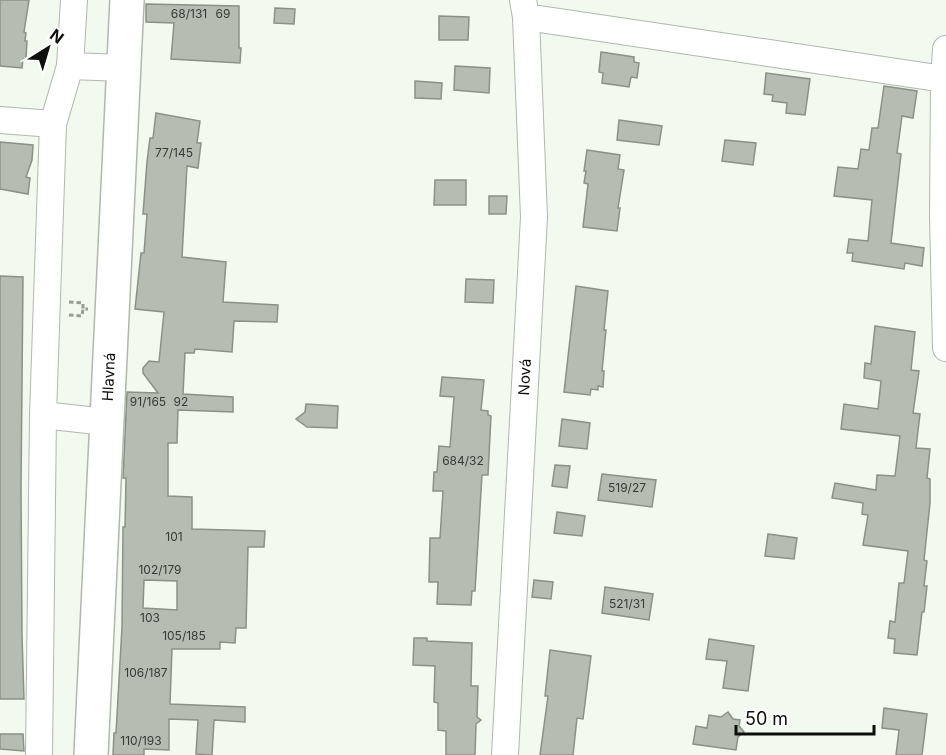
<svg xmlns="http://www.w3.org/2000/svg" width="946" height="755" font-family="Inter,sans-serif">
  <rect width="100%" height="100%" fill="#f2f9ee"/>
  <g fill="#b5bdb2" stroke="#8a9187" stroke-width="1.5" fill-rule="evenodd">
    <path d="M0,0H29L24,32L26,33L25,41H27L26,59H23L22,68L0,66Z"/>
    <path d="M146,4L239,6V48H241L240,63L171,59L174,23L146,22Z"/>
    <path d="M275,8L295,9L294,24L274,23Z"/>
    <path d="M439,16L469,17L468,40H439Z"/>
    <path d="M601,52L634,57V62L639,63L637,78L631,77L629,87L602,83L603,73L599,72Z"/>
    <path d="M455,66L490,68L489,93L454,90Z"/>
    <path d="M766,73L810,79L805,115L786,113L787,103L772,101L773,95L764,94Z"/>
    <path d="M415,81L442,83L441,99L415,98Z"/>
    <path d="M884,86L917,91L913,118L902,116L897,153L901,154L891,243L924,248L922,266L905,263L904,269L852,261L853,253H847L849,239L868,241L872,200L834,196L838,167L858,169L861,149L869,150L872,128H878Z"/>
    <path d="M156,113L200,121L197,143H201L198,168L187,166L182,257L226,262L223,302L278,305L277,322L234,321L232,352L195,349L194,353H185L183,394L233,397V412L178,410L177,443H168V496L192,497V529L265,531L264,547H248L246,628H236L235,643L220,642V649H172L170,704L245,707V722L214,720L212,755L196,754L198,720L169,719V750L144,749V755H113L114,733H116L122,627L123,527H125L126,478H123L127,392L158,393L143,373V368L149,361L159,362L164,312L135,309L141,253H144L147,214H143L147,162L150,138H153ZM144,580L177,581V610L143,608Z"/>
    <path d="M619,120L662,126L659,145L617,140Z"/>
    <path d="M725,140L756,143L753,165L722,161Z"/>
    <path d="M0,142L33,145L32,160L26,177L30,178L28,194L0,189Z"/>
    <path d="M587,150L620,155L618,169L624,170L618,208H620L617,231L583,227L588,184L584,183L586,171H584Z"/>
    <path d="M435,180H466V205H434Z"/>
    <path d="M489,196H507L506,214H489Z"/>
    <path d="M0,276L23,277L21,489L22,636L24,699H0Z"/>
    <path d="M466,279L494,280L493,303L465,302Z"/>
    <path d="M576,286L608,291L604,330H606L602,371H604L603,387L598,386V390L591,389L590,395L564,392Z"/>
    <path d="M875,326L915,332L911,370L919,371L913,413L920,414L916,448L930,449L927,478L930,479V503L924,560L927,561L924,586H927L924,612H922L917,655L894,653L895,639L888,638L890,621L895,622L899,583H904L908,551L863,545L868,515L862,514L863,503L832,498L835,483L876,490L877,475L895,476L900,436L841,429L844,404L878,409L881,381L864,378L865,363L871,364Z"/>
    <path d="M442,377L484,380L481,410L488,411V415L491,416L488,475H482L475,591H472L471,605L437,604L438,582H429L430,538H440L443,491H433L434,472H437L439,446L450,447L454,397L440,396Z"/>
    <path d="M306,404L338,406L337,428L307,427L296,419L305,412Z"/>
    <path d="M562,419L590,423L587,449L559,446Z"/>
    <path d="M555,465L570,466L567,488L552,486Z"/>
    <path d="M602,474L656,480L652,507L598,500Z"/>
    <path d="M557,512L585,516L582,536L554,533Z"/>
    <path d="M768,534L797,538L794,559L765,556Z"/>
    <path d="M534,580L553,582L551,599L532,597Z"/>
    <path d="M605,587L653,594L649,620L602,613Z"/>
    <path d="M414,638H427V641L472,643L471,686H478L477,717L481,720L476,724L475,755H446V731L438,730V703L434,702L435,666L413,665Z"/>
    <path d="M709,639L754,646L748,691L723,688L727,661L706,659Z"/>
    <path d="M550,650L591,656L583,719L577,718L573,755H540L548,696H545Z"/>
    <path d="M884,708L927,714L922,755H896L899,730L882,728Z"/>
    <path d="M728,712L733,719L740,720L739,726L744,732L738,737L736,750L693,744L696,726L707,728L709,715L721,717Z"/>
    <path d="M0,734H23L24,751L0,749Z"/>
  </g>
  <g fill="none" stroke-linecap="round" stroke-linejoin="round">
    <defs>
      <g id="minor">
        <path d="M526,17L944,79"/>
        <path d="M946,49L944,79L943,216L946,348"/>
        <path d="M70,66L123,68"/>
        <path d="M0,120L53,124"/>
        <path d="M43,415L106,422"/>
        <path d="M39,755L43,415L53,124L70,66L74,0"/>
        <path d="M505,755L534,217L526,17L523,0"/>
      </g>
      <path id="major" d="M91,755L127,0"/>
    </defs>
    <use href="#minor" stroke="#b0b8ad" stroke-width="28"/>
    <use href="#major" stroke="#b0b8ad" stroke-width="36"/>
    <g stroke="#989d96" stroke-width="3" stroke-dasharray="4.5 3" stroke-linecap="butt">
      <path d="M69,302L83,303V309H88"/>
      <path d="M69,315L82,316L83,309"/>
    </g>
    <use href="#minor" stroke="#fff" stroke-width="26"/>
    <use href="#major" stroke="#fff" stroke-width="33"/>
  </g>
  <g text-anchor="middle" stroke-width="5" stroke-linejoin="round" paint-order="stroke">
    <g font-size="12" fill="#373a36">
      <text x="189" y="18">68/131</text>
      <text x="223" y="18">69</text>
      <text x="174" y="157">77/145</text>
      <text x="148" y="406">91/165</text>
      <text x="181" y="406">92</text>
      <text x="463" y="465">684/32</text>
      <text x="627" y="492">519/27</text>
      <text x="174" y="541">101</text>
      <text x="160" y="574">102/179</text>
      <text x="627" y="608">521/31</text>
      <text x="150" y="622">103</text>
      <text x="184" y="640">105/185</text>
      <text x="146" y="677">106/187</text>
      <text x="141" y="745">110/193</text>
    </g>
    <g font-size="15" fill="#0d0f0c" stroke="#fff">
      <text transform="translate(109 377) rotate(-87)" y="5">Hlavná</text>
      <text transform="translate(525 377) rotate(-87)" y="5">Nová</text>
    </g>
  </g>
  <g transform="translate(48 48) rotate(37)" stroke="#ffffff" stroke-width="4.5" paint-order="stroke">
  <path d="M0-4.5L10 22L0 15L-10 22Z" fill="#0d0f0c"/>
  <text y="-9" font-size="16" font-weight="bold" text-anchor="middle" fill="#0d0f0c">N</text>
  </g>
  <path d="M736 725v9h138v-9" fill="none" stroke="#0d0f0c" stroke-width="3"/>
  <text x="745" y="725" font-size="18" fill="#0d0f0c" stroke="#ffffff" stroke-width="4.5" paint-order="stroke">50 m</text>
</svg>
